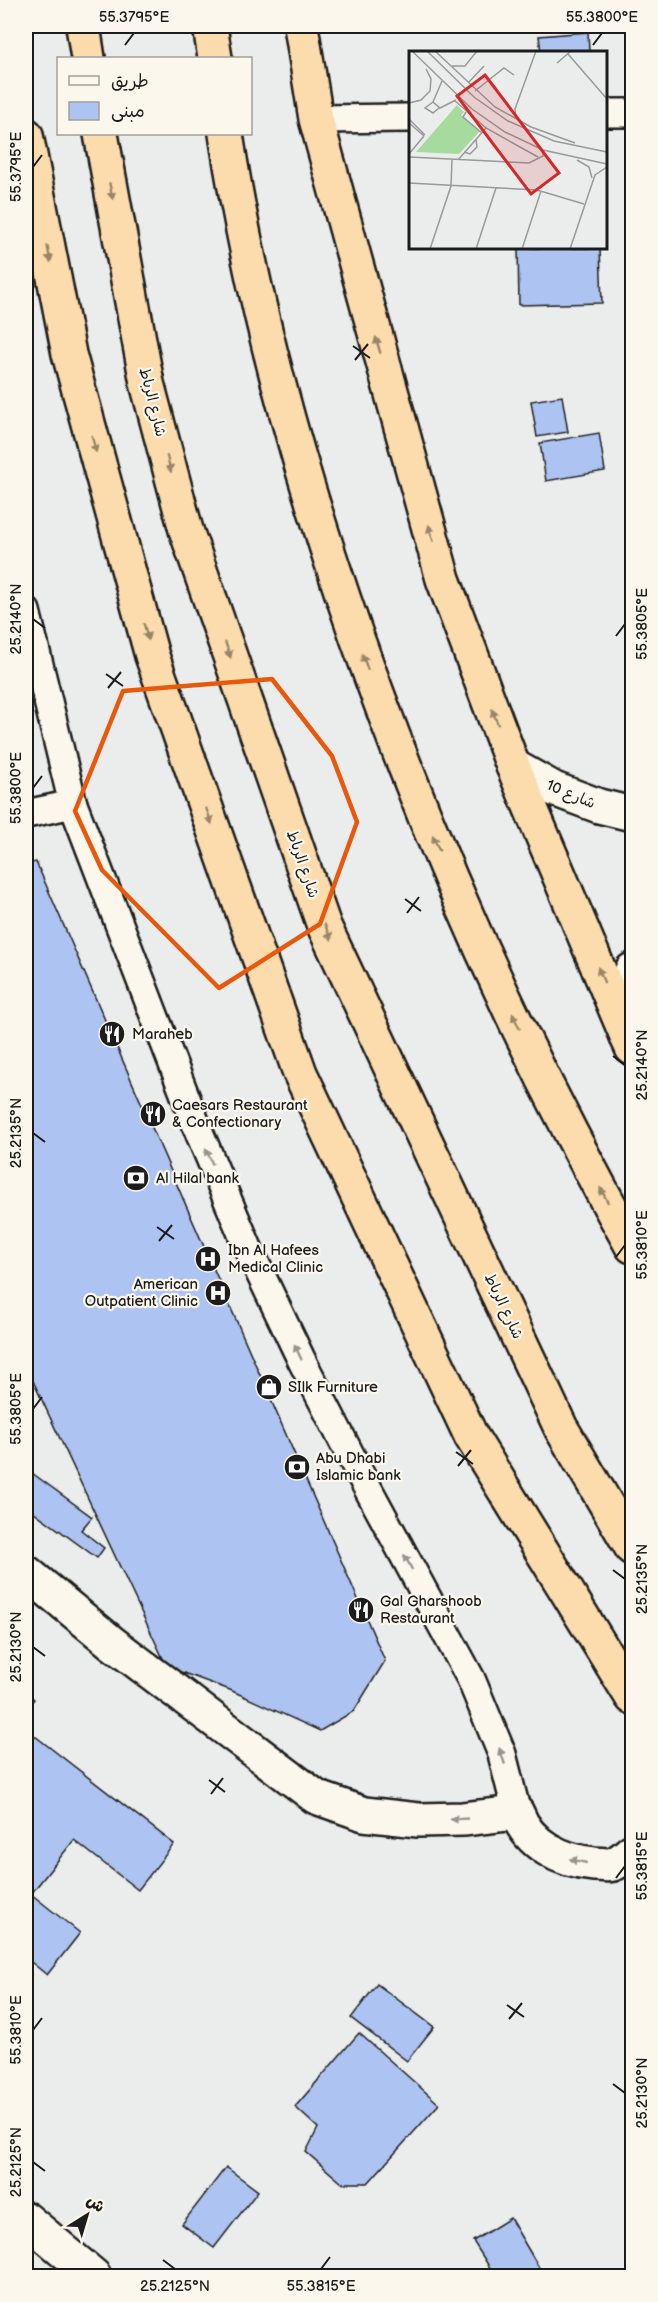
<svg xmlns="http://www.w3.org/2000/svg" width="658" height="2302" font-family="'Balsamiq Sans','Playpen Sans Arabic',sans-serif">
  <rect width="100%" height="100%" fill="#ebeded"/>
  <filter id="ink" filterUnits="userSpaceOnUse"><feTurbulence type="fractalNoise" baseFrequency=".0167" numOctaves="2"/><feDisplacementMap in="SourceGraphic" scale="12" xChannelSelector="R" yChannelSelector="G"/><feConvolveMatrix kernelMatrix="1 2 1 2 8 2 1 2 1" color-interpolation-filters="sRGB"/></filter>
  <g filter="url(#ink)">
    <g fill="#adc3f2" stroke="#1c1c1c" stroke-width="1.5">
      <path d="M588,32L589,52H541L539,36Z"/>
      <path d="M518,248H600L602,303L519,305Z"/>
      <path d="M562,396L568,432L537,437L531,401Z"/>
      <path d="M599,433L605,471L546,481L540,443Z"/>
      <path d="M36,862L385,1661L354,1711L320,1731L230,1690L167,1667L26,1366V864Z"/>
      <path d="M32,1473L92,1517L81,1530L104,1548L97,1558L26,1506V1482Z"/>
      <path d="M26,1692L34,1699L26,1709Z"/>
      <path d="M26,1729L174,1844L138,1890L74,1840L31,1894L80,1933L47,1975L26,1958Z"/>
      <path d="M377,1984L434,2027L407,2061L351,2018Z"/>
      <path d="M359,2033L439,2104L368,2183H342L306,2152L318,2128L295,2107Z"/>
      <path d="M226,2167L258,2191L214,2248L182,2224Z"/>
      <path d="M510,2218L544,2276H495L473,2241Z"/>
    </g>
    <g fill="none" stroke-linecap="round" stroke-linejoin="round">
      <defs>
        <g id="service">
          <path d="M606,113H632"/>
          <path d="M316,119L410,118"/>
          <path d="M26,611L73,804L199,1132L248,1248L302,1361L360,1474L471,1679L502,1754L517,1813"/>
          <path d="M26,814L73,804"/>
        </g>
        <g id="minor">
          <path d="M26,1572L112,1643L316,1797L364,1814L418,1820L463,1819L517,1813C529,1845 561,1861 594,1864C600,1864 608,1866 613,1864C620,1862 627,1855 632,1851"/>
          <path d="M26,2219L94,2276"/>
        </g>
        <g id="tertiary">
          <path d="M513,766L554,789L599,806L632,814"/>
          <path d="M628,1039L629,981L632,970"/>
        </g>
        <g id="motorway">
          <path d="M83,26L88,58"/>
          <path d="M210,26L215,58"/>
          <path d="M301,26L316,119L443,579L513,766L632,1048"/>
          <path d="M101,134L147,383L186,530L324,926L561,1428L632,1548"/>
          <path d="M226,134C250,291 292,446 343,597C419,821 516,1040 632,1246"/>
          <path d="M26,135L69,354L152,656L300,1073L471,1436L632,1697"/>
        </g>
      </defs>
      <use href="#service" stroke="#1c1c1c" stroke-width="32"/>
      <use href="#minor" stroke="#1c1c1c" stroke-width="38"/>
      <use href="#tertiary" stroke="#1c1c1c" stroke-width="38"/>
      <use href="#motorway" stroke="#1c1c1c" stroke-width="38"/>
      <use href="#service" stroke="#fbf7ec" stroke-width="27"/>
      <use href="#minor" stroke="#fbf7ec" stroke-width="33"/>
      <use href="#tertiary" stroke="#fbf7ec" stroke-width="33"/>
      <use href="#motorway" stroke="#fcdcac" stroke-width="33"/>
    </g>
    <defs><path id="oneway-solid" d="M-6-.8H1V-3.2L6.5 0L1 3.2V.8H-6Z" transform="scale(1.5)"/></defs>
    <g fill="#97866b">
      <use href="#oneway-solid" transform="translate(111 191) rotate(79)"/>
      <use href="#oneway-solid" transform="translate(49 254) rotate(79)"/>
      <use href="#oneway-solid" transform="translate(378 345) rotate(-106)"/>
      <use href="#oneway-solid" transform="translate(94 444) rotate(75)"/>
      <use href="#oneway-solid" transform="translate(169 464) rotate(75)"/>
      <use href="#oneway-solid" transform="translate(431 533) rotate(-106)"/>
      <use href="#oneway-solid" transform="translate(146 632) rotate(75)"/>
      <use href="#oneway-solid" transform="translate(228 650) rotate(71)"/>
      <use href="#oneway-solid" transform="translate(365 662) rotate(-109)"/>
      <use href="#oneway-solid" transform="translate(495 717) rotate(-111)"/>
      <use href="#oneway-solid" transform="translate(209 816) rotate(70)"/>
      <use href="#oneway-solid" transform="translate(436 843) rotate(-113)"/>
      <use href="#oneway-solid" transform="translate(328 932) rotate(66)"/>
      <use href="#oneway-solid" transform="translate(601 975) rotate(-113)"/>
      <use href="#oneway-solid" transform="translate(516 1021) rotate(-115)"/>
      <use href="#oneway-solid" transform="translate(604 1195) rotate(-118)"/>
    </g>
    <g fill="#97948e">
      <use href="#oneway-solid" transform="translate(209 1156) rotate(-113)"/>
      <use href="#oneway-solid" transform="translate(298 1352) rotate(-115)"/>
      <use href="#oneway-solid" transform="translate(408 1562) rotate(-118)"/>
      <use href="#oneway-solid" transform="translate(502 1756) rotate(-109)"/>
      <use href="#oneway-solid" transform="translate(459 1819) rotate(177)"/>
      <use href="#oneway-solid" transform="translate(578 1861) rotate(-167)"/>
    </g>
  </g>
  <path fill="none" stroke="#e8590c" stroke-width="4.5" stroke-linejoin="round" d="M272,679L332,756L357,822L320,924L219,988L102,870L75,811L123,691Z"/>
  <path fill="none" stroke="#1c1c1c" stroke-width="2" d="M125,45L134,33M593,45L602,33M33,167L42,155M353,346L370,358M355,360L368,344M33,619L45,628M616,636L625,624M106,674L123,686M108,688L121,672M33,788L42,776M405,899L421,911M407,913L419,897M613,1056L625,1065M33,1133L45,1142M157,1227L174,1239M159,1241L172,1225M616,1257L625,1245M33,1409L42,1397M456,1452L473,1464M458,1466L471,1450M613,1570L625,1579M33,1647L45,1656M209,1780L225,1792M211,1794L223,1778M616,1878L625,1866M507,2005L524,2017M509,2019L522,2003M33,2030L42,2018M613,2084L625,2093M33,2162L45,2171M163,2260L175,2269M321,2269L330,2257"/>
  <defs>
    <symbol id="restaurant-disc" viewBox="-11 -11 22 22"><circle r="9.5" fill="#1c1c1c" stroke="#fbf7ec"/><path d="M-5-6h1v4h1v-4h1v4h1v-4h1v5L-1.5 .5V6h-2V.5L-5-1ZM5-6V6H3V1.5H1.5Q1.5-4 5-6Z" fill="#fff"/></symbol>
    <symbol id="bank-disc" viewBox="-11 -11 22 22"><circle r="9.5" fill="#1c1c1c" stroke="#fbf7ec"/><path d="M-6-4H6V4H-6ZM0-2.3a2.3 2.3 0 1 0 0 4.6a2.3 2.3 0 1 0 0-4.6Z" fill="#fff"/></symbol>
    <symbol id="hospital-disc" viewBox="-11 -11 22 22"><circle r="9.5" fill="#1c1c1c" stroke="#fbf7ec"/><path d="M-5-5h3v3.5h4V-5h3V5h-3V1.5h-4V5h-3Z" fill="#fff"/></symbol>
    <symbol id="shop-disc" viewBox="-11 -11 22 22"><circle r="9.5" fill="#1c1c1c" stroke="#fbf7ec"/><path d="M-5-2.5h2.3a2.7 3.5 0 0 1 5.4 0H5L5.5 6h-11ZM-1.5-2.5h3a1.5 2.3 0 0 0-3 0Z" fill="#fff"/></symbol>
  </defs>
  <g fill-rule="evenodd">
    <use href="#restaurant-disc" x="97" y="1019" width="30" height="30"/>
    <use href="#restaurant-disc" x="138" y="1099" width="30" height="30"/>
    <use href="#bank-disc" x="121" y="1163" width="30" height="30"/>
    <use href="#hospital-disc" x="193" y="1244" width="30" height="30"/>
    <use href="#hospital-disc" x="203" y="1278" width="30" height="30"/>
    <use href="#shop-disc" x="254" y="1372" width="30" height="30"/>
    <use href="#bank-disc" x="282" y="1452" width="30" height="30"/>
    <use href="#restaurant-disc" x="346" y="1595" width="30" height="30"/>
  </g>
  <g text-anchor="middle" stroke-width="4.5" stroke-linejoin="round" paint-order="stroke">
    <g font-size="15" fill="#1c1c1c" stroke="#fbf7ec">
      <text transform="translate(153 402) rotate(76)" y="5">شارع الرباط</text>
      <text transform="translate(571 794) rotate(23)" y="5">شارع 10</text>
      <text transform="translate(303 864) rotate(71)" y="5">شارع الرباط</text>
      <text transform="translate(504 1306) rotate(65)" y="5">شارع الرباط</text>
    </g>
    <g font-size="15" fill="#1c1c1c" stroke="#fbf7ec" text-anchor="start">
      <text x="132" y="1039">Maraheb</text>
      <text x="172" y="1110">Caesars Restaurant<tspan x="172" dy="17">&amp; Confectionary</tspan></text>
      <text x="156" y="1183">Al Hilal bank</text>
      <text x="228" y="1255">Ibn Al Hafees<tspan x="228" dy="17">Medical Clinic</tspan></text>
      <text x="198" y="1289" text-anchor="end">American<tspan x="198" dy="17">Outpatient Clinic</tspan></text>
      <text x="288" y="1392">SIlk Furniture</text>
      <text x="316" y="1463">Abu Dhabi<tspan x="316" dy="17">Islamic bank</tspan></text>
      <text x="380" y="1606">Gal Gharshoob<tspan x="380" dy="17">Restaurant</tspan></text>
    </g>
  </g>
  <g transform="translate(409 51)">
    <rect width="198" height="198" fill="#ebeded"/>
    <path d="M48,54L55,61L52,64L71,80L50,103L7,101Z" fill="#a7db9d"/>
    <path fill="none" stroke="#989999" stroke-width="1.5" d="M3,0L63,58L96,81L134,99L198,113M18,0L65,46L99,70L145,90L198,101M26,0L86,56L122,76L166,92M159,3L198,48M148,12L162,0M43,15H56L68,0M33,30L24,51L31,57L47,49M60,31L75,15M66,40L95,17L105,24M45,49L77,77L129,106M24,51L16,57L24,62L30,57M0,52L12,49L21,40L22,28L17,18M57,61L54,66L73,82M107,67L106,58L127,0M0,68L16,84M0,72L15,85M55,101L61,103L68,96L67,89M0,103L15,85M0,106L120,112L134,105V99M49,109L77,77M168,109L180,116L183,127M0,132L128,139L175,153M21,198L42,135L43,109M67,198L87,137M113,198L132,140M161,198L186,124L198,116"/>
    <path fill="#d62828" fill-opacity="0.15" stroke="#d62828" stroke-width="3" d="M76,24L150,122L122,143L48,45Z"/>
    <rect width="198" height="198" fill="none" stroke="#1c1c1c" stroke-width="3"/>
  </g>
  <rect width="658" height="2302" fill="none" stroke="#fbf7ec" stroke-width="66"/>
  <rect x="57" y="57" width="195" height="78" fill="#fbf7ec" stroke="#a29f99" stroke-width="1.5"/>
  <rect x="69" y="76" width="30" height="9" fill="#fbf7ec" stroke="#a29f99" stroke-width="1.5"/>
  <text x="111" y="87" font-size="18" fill="#1c1c1c">طريق</text>
  <rect x="69" y="102" width="30" height="18" fill="#adc3f2" stroke="#a29f99" stroke-width="1.5"/>
  <text x="111" y="117" font-size="18" fill="#1c1c1c">مبنى</text>
  <g transform="translate(87 2215) rotate(37)" stroke="#fbf7ec" stroke-width="4.5" paint-order="stroke">
  <path d="M0-4.5L10 22L0 15L-10 22Z" fill="#1c1c1c"/>
  <text y="-9" font-size="16" font-weight="bold" text-anchor="middle" fill="#1c1c1c">ش</text>
  </g>
  <rect x="33" y="33" width="592" height="2236" fill="none" stroke="#1c1c1c" stroke-width="2"/>
  <g font-size="15" text-anchor="middle" fill="#1c1c1c">
    <text x="134" y="22">55.3795°E</text>
    <text x="602" y="22">55.3800°E</text>
    <text transform="translate(16 167) rotate(-90)" y="5">55.3795°E</text>
    <text transform="translate(16 619) rotate(-90)" y="5">25.2140°N</text>
    <text transform="translate(642 624) rotate(-90)" y="5">55.3805°E</text>
    <text transform="translate(16 788) rotate(-90)" y="5">55.3800°E</text>
    <text transform="translate(642 1065) rotate(-90)" y="5">25.2140°N</text>
    <text transform="translate(16 1133) rotate(-90)" y="5">25.2135°N</text>
    <text transform="translate(642 1245) rotate(-90)" y="5">55.3810°E</text>
    <text transform="translate(16 1409) rotate(-90)" y="5">55.3805°E</text>
    <text transform="translate(642 1579) rotate(-90)" y="5">25.2135°N</text>
    <text transform="translate(16 1647) rotate(-90)" y="5">25.2130°N</text>
    <text transform="translate(642 1866) rotate(-90)" y="5">55.3815°E</text>
    <text transform="translate(16 2030) rotate(-90)" y="5">55.3810°E</text>
    <text transform="translate(642 2093) rotate(-90)" y="5">25.2130°N</text>
    <text transform="translate(16 2162) rotate(-90)" y="5">25.2125°N</text>
    <text x="175" y="2291">25.2125°N</text>
    <text x="321" y="2291">55.3815°E</text>
  </g>
</svg>
